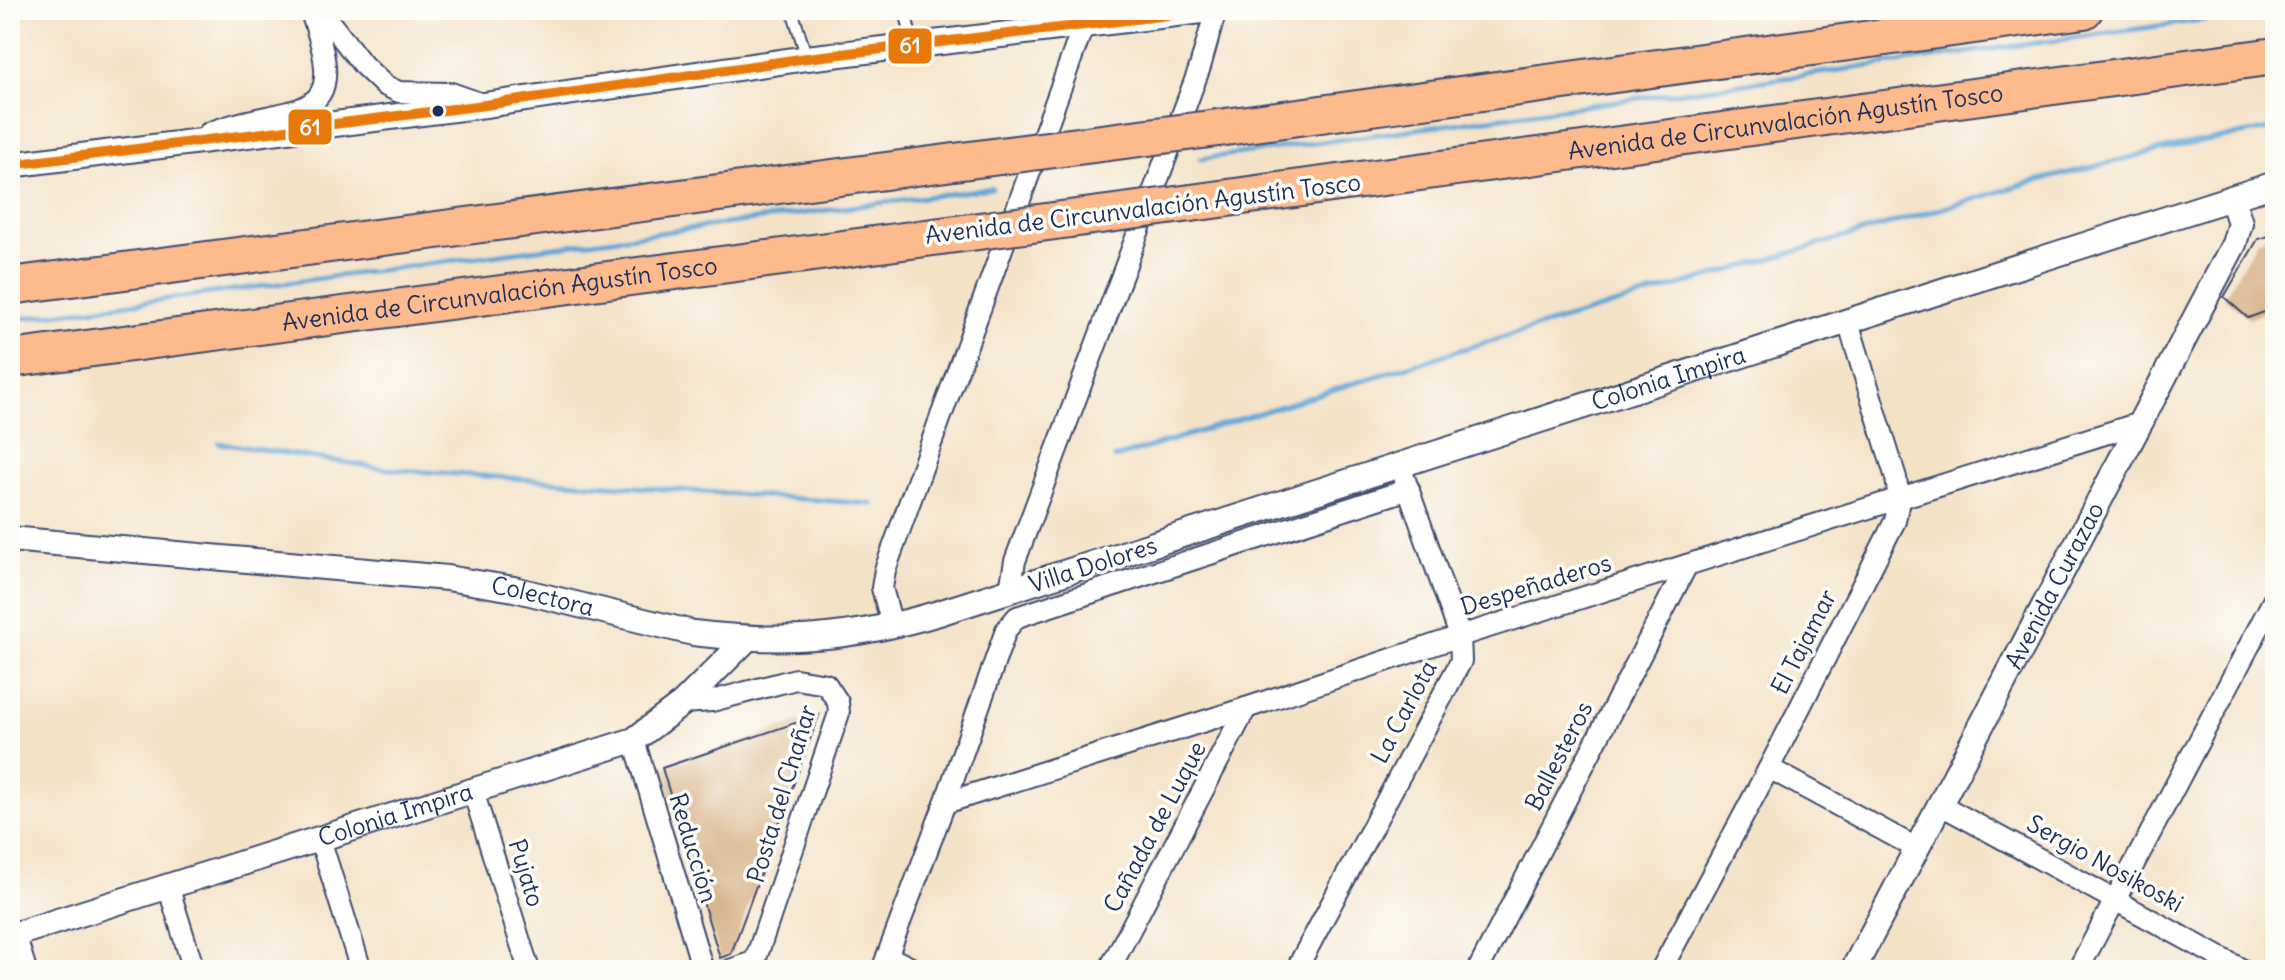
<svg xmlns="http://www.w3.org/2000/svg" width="2285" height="980" font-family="Delius,sans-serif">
  <rect width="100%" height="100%" fill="#fdfcf7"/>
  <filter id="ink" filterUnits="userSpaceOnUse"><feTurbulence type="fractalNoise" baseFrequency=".0125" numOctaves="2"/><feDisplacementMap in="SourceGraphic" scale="16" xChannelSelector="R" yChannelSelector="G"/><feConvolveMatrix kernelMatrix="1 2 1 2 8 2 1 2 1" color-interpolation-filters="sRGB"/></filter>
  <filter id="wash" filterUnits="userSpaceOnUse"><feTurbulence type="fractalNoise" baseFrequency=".006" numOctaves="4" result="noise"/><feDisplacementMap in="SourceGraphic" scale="32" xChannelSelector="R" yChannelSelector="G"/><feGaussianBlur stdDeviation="1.8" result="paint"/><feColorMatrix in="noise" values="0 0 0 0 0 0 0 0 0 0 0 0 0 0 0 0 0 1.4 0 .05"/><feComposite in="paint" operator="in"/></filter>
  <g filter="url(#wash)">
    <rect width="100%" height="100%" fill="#f4e2c7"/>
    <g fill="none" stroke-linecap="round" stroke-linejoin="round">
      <g stroke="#62a5d6" stroke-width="5">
        <path d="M1200,159L2274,10"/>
        <path d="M10,320L992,188"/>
        <path d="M219,443L387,469L872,504"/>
        <path d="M1115,458L1460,350L2032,182L2169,148L2275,128"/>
      </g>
    </g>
    <g id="blocks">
      <g fill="#d0a673">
        <path d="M2269,236L2275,256V308L2248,318L2224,297L2258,239Z"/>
        <path d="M819,715L731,954L720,958L662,768Z"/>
      </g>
    </g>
  </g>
  <g filter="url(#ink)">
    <use href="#blocks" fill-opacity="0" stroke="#3c4a6e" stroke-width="2"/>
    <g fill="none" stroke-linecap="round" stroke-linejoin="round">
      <defs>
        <g id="service">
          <path d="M792,10L807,58"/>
          <path d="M905,10L913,46"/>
        </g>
        <g id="minor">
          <path d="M320,10L363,65L384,85L399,92L451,93L485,105"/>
          <path d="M209,133C291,100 356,133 310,10"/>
          <path d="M1010,589L1015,561L1200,67L1216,10"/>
          <path d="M892,625L882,588L885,570L1089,10"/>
          <path d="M683,703L712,701L796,679L826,684L838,702L839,713L752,970"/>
          <path d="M634,740L703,970"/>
          <path d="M1769,768L1918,849"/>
          <path d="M473,791L529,970"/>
          <path d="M945,803L1246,708L1460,636L2143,422"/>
          <path d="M1941,805L2243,970"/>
          <path d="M320,839L361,970"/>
          <path d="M168,886L194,970"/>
          <path d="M15,934L26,970"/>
          <path d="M887,956L915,970"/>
          <path d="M730,970L756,961"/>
          <path d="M882,970L945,803L1006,630L1017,617L1409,489"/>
          <path d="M1109,970L1246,708"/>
          <path d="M1296,970L1461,661L1460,636L1404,477"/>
          <path d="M1478,970L1687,565"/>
          <path d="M1661,970L1769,768L1895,521L1899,500L1896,478L1848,322"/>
          <path d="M2078,970L2275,597"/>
        </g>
        <g id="tertiary">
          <path d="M10,165L485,105L807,58L1210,10"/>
          <path id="s1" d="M10,539L447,578L514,589L693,633C784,644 852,639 939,613L2275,184"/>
          <path id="s2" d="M10,936L634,740L683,703L747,639"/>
          <path id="s3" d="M1853,970L2234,244L2240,223L2232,198"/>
        </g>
        <g id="motorway">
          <path d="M1218,128L2084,10"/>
          <path id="s4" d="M1191,203L2275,56"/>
          <path d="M10,286L1000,156"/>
          <path id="s5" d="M10,359L971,232"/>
        </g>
      </defs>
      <use href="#service" stroke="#3c4a6e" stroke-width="14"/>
      <use href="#minor" stroke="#3c4a6e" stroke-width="24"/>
      <use href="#tertiary" stroke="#3c4a6e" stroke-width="28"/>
      <use href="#motorway" stroke="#3c4a6e" stroke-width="40"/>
      <use href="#service" stroke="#fff" stroke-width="10"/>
      <use href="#minor" stroke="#fff" stroke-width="20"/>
      <use href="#tertiary" stroke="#fff" stroke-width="24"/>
      <use href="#motorway" stroke="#fcba8d" stroke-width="36"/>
      <defs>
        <g id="motorway-bridge">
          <path d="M1000,156L1218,128"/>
          <path d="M971,232L1191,203"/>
        </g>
      </defs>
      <use href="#motorway-bridge" stroke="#3c4a6e" stroke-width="40" stroke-linecap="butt"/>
      <use href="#motorway-bridge" stroke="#fcba8d" stroke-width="36"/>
      <defs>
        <path id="bus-1" d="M10,165L485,105L807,58L1210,10"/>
      </defs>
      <use href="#bus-1" stroke="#fdfcf7" stroke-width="16"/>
      <use href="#bus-1" stroke="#e87909" stroke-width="10"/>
    </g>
  </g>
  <circle fill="#1b2f5e" stroke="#fdfcf7" stroke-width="3" cx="438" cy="111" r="7"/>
  <g text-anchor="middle" stroke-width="7" stroke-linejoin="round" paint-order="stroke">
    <g font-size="24" fill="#1b2f5e" stroke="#fdfcf7">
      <text dy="8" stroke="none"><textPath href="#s4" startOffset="600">Avenida de Circunvalación Agustín Tosco</textPath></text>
      <text transform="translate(1143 209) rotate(-7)" y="8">Avenida de Circunvalación Agustín Tosco</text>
      <text dy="8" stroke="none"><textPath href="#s5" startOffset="494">Avenida de Circunvalación Agustín Tosco</textPath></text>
      <text dy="8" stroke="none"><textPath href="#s1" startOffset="1706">Colonia Impira</textPath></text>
      <text transform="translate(1093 565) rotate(-18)" y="8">Villa Dolores</text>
      <text transform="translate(1536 585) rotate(-17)" y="8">Despeñaderos</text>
      <text dy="8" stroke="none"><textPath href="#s3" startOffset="434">Avenida Curazao</textPath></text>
      <text dy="8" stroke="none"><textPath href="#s1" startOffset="536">Colectora</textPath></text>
      <text transform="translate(1804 642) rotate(-63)" y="8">El Tajamar</text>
      <text transform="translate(1404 712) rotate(-62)" y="8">La Carlota</text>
      <text transform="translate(1559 756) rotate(-63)" y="8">Ballesteros</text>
      <text transform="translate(782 794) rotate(-73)" y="8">Posta del Chañar</text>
      <text dy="8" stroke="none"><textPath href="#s2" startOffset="404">Colonia Impira</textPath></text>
      <text transform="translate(1155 827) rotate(-62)" y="8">Cañada de Luque</text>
      <text transform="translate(693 848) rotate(73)" y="8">Reducción</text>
      <text transform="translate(2105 864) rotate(29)" y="8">Sergio Nosikoski</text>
      <text transform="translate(526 873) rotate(73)" y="8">Pujato</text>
    </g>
  </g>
  <g stroke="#fdfcf7" stroke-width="3">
    <rect x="887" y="27" width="46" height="38" rx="8" fill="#e87909"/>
    <rect x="287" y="108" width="46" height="38" rx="8" fill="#e87909"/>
  </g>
  <g font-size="22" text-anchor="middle" font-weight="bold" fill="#fff">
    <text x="910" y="53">61</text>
    <text x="310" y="135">61</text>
  </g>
  <rect width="2285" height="980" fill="none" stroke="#fdfcf7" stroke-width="40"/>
</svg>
